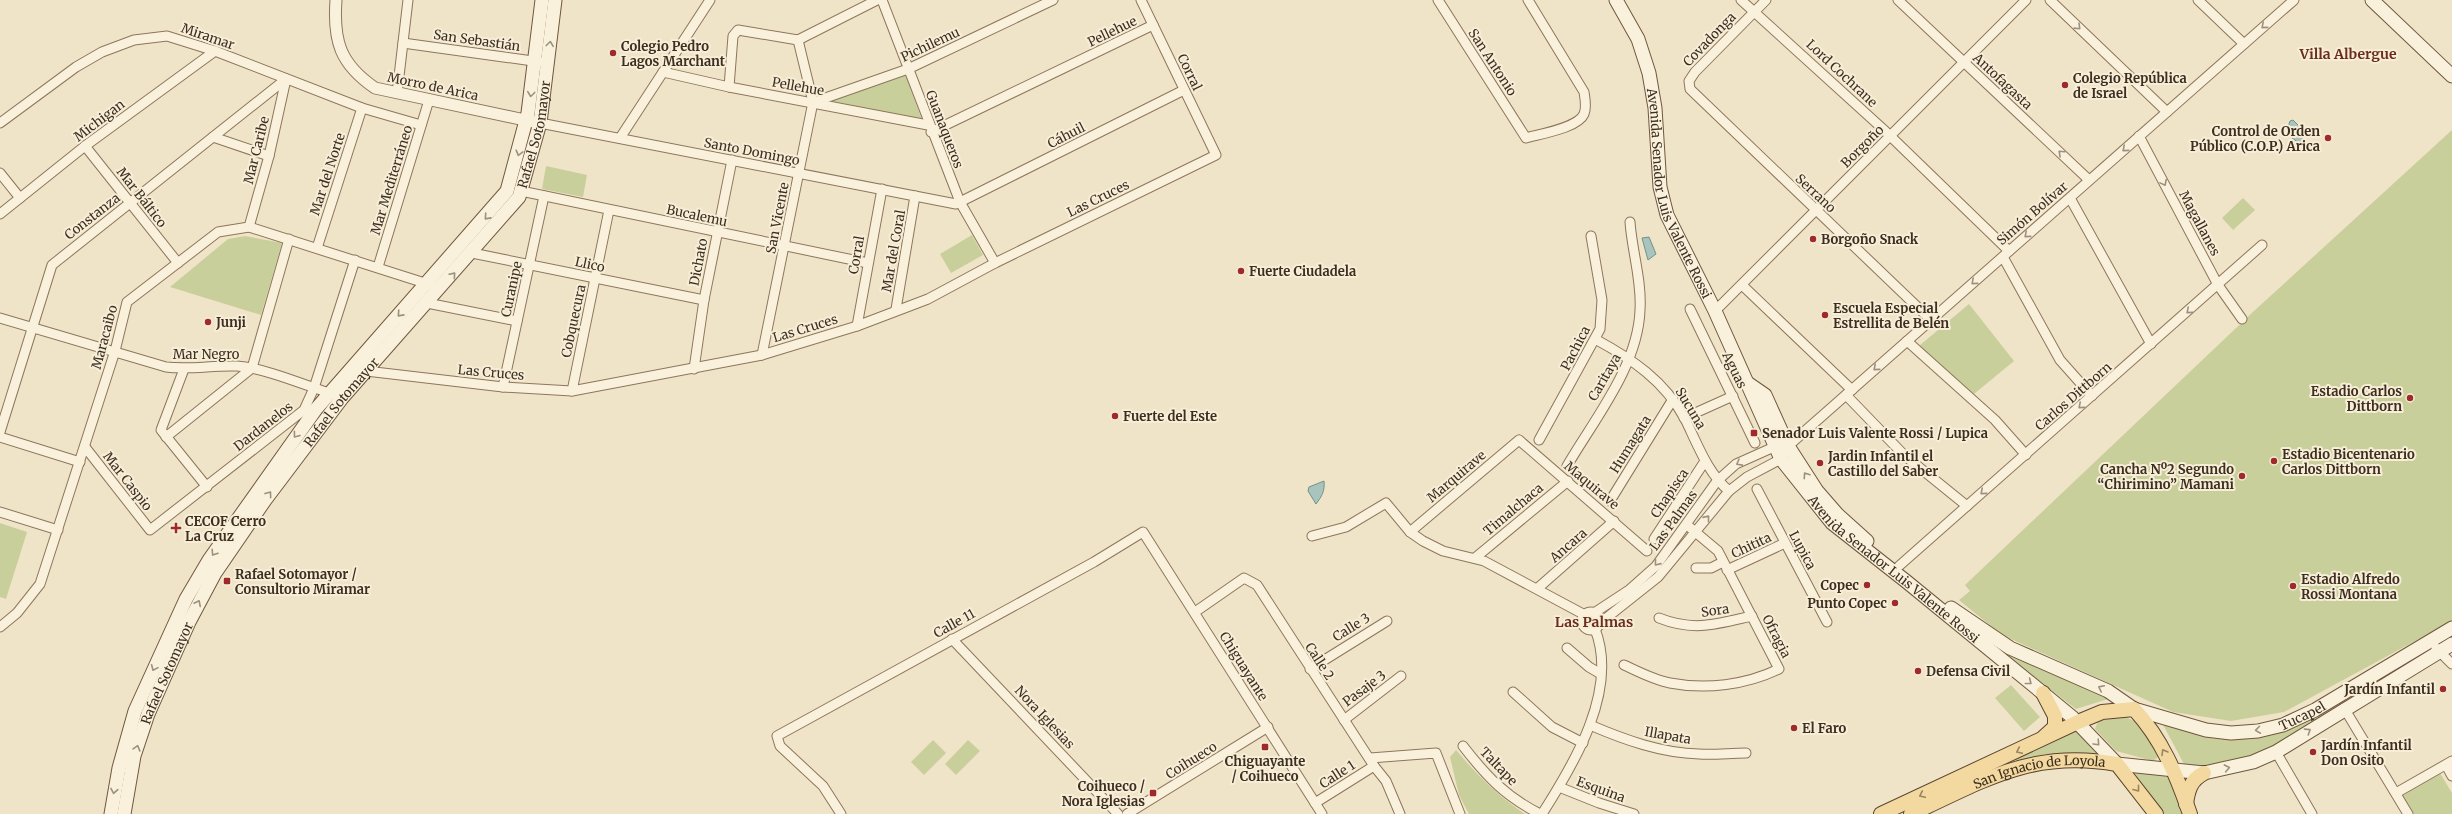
<svg xmlns="http://www.w3.org/2000/svg" width="2452" height="814" font-family="Merriweather,serif">
  <rect width="100%" height="100%" fill="#f0e4c8"/>
  <g fill="#c9cf9b">
    <path d="M905,74L922,120L830,101Z"/>
    <path d="M2452,130V621L2284,712L2231,721L2173,712L2002,635L1959,600L1970,591L1965,585L2254,311Z"/>
    <path d="M546,166L587,175L583,197L542,189Z"/>
    <path d="M2243,198L2255,210L2233,230L2222,218Z"/>
    <path d="M972,235L983,255L951,273L940,254Z"/>
    <path d="M245,236L282,243L261,315L170,287L228,239Z"/>
    <path d="M1969,304L2014,361L1974,394L1919,346Z"/>
    <path d="M0,523L27,532L6,599L0,597Z"/>
    <path d="M1997,646L2100,693L2108,699L2076,709L1996,648Z"/>
    <path d="M2423,652L2425,655C2395,673 2366,691 2337,709C2290,737 2241,774 2184,764L2161,721L2243,738L2289,730Z"/>
    <path d="M2011,685L2040,717L2024,731L1995,698Z"/>
    <path d="M2124,716C2144,725 2151,736 2158,757L2153,761L2116,751L2095,729L2098,721Z"/>
    <path d="M2077,729L2100,755L2045,754L2016,762V758Z"/>
    <path d="M933,740L946,753L924,775L911,762Z"/>
    <path d="M968,740L980,751L956,775L945,764Z"/>
    <path d="M1456,750C1477,775 1498,796 1525,814H1469L1459,795L1450,757Z"/>
    <path d="M2133,771L2167,773L2185,814H2164Z"/>
    <path d="M2440,773L2452,793V814H2413L2402,796Z"/>
  </g>
  <g fill="#a9c4bc" stroke="#6f938a">
    <path d="M2293,120L2304,131L2303,140L2299,143L2292,138L2293,133L2288,127L2290,121Z"/>
    <path d="M1649,237L1656,254L1648,260L1642,238Z"/>
    <path d="M1324,481C1325,491 1322,496 1316,504L1308,491L1309,487Z"/>
  </g>
  <g fill="none" stroke-linecap="round" stroke-linejoin="round">
    <defs>
      <g id="minor">
        <path d="M882,0L960,202L995,263"/>
        <path d="M1438,0L1526,138C1540,134 1578,128 1584,114C1587,107 1585,99 1584,92L1528,0"/>
        <path d="M1741,0L1883,129L2009,251"/>
        <path d="M1766,0L1695,72L1689,81L1690,89L1931,320"/>
        <path d="M1898,0L2089,180"/>
        <path d="M2050,0L2167,112"/>
        <path d="M2198,0L2244,44"/>
        <path d="M403,43L540,62"/>
        <path d="M663,72L729,87L928,125"/>
        <path d="M729,87L733,36L738,30L798,40L877,0"/>
        <path d="M397,93L408,0"/>
        <path d="M814,102L908,69L1053,0"/>
        <path d="M0,123L76,67L102,52L134,40L167,36L215,51L362,108L421,125"/>
        <path d="M540,123L956,204L1184,90"/>
        <path d="M931,132L1153,25"/>
        <path d="M2139,136L2218,285L2242,319"/>
        <path d="M213,137L269,156"/>
        <path d="M620,138L710,0"/>
        <path d="M85,146L178,263"/>
        <path d="M0,173L20,198"/>
        <path d="M521,191L868,263"/>
        <path d="M2070,198L2151,344"/>
        <path d="M0,214L85,146L215,51"/>
        <path d="M249,227L269,156L286,79"/>
        <path d="M317,248L362,108"/>
        <path d="M472,253L704,300"/>
        <path d="M2003,257L2060,360L2092,396"/>
        <path d="M378,267L429,100"/>
        <path d="M1742,285L1852,390"/>
        <path d="M427,303L517,321"/>
        <path d="M896,309L915,196"/>
        <path d="M1690,309L1755,443"/>
        <path d="M1715,311L2026,0"/>
        <path d="M0,318L166,367C190,370 213,365 237,366C265,368 307,386 335,395"/>
        <path d="M857,326L882,189"/>
        <path d="M1595,339C1632,359 1665,381 1685,419C1698,445 1707,472 1729,491"/>
        <path d="M1907,341L1995,420L2026,455"/>
        <path d="M762,355L813,102L798,40"/>
        <path d="M184,369L161,430L207,487"/>
        <path d="M694,369L704,300L732,160"/>
        <path d="M366,371L503,387L572,391L762,355L857,326L928,299L995,263L1216,155L1141,0"/>
        <path d="M503,387L544,196"/>
        <path d="M572,391L609,210"/>
        <path d="M1846,395L1904,455L1967,506"/>
        <path d="M1684,418L1733,396"/>
        <path d="M0,432L52,265L286,79"/>
        <path d="M0,437L80,462"/>
        <path d="M166,437L252,368L289,239"/>
        <path d="M1539,440L1600,329L1602,300L1591,236"/>
        <path d="M85,447L150,530L304,410L314,388L355,260"/>
        <path d="M1567,466C1595,418 1638,366 1640,310C1642,281 1632,251 1630,222"/>
        <path d="M1757,489L1827,622"/>
        <path d="M1610,501L1673,399"/>
        <path d="M0,512L58,530"/>
        <path d="M1410,532L1519,440L1647,551"/>
        <path d="M1312,536L1346,527L1386,503L1410,532L1423,541L1443,551L1484,561L1585,615"/>
        <path d="M1654,539L1705,461"/>
        <path d="M1475,558L1568,481"/>
        <path d="M1899,566L2262,245"/>
        <path d="M1696,568H1711L1723,562"/>
        <path d="M1727,570L1785,543"/>
        <path d="M1538,588L1614,521"/>
        <path d="M1195,612L1244,578L1257,585L1374,766L1386,781L1400,814"/>
        <circle cx="1591" cy="621" r="9"/>
        <path d="M1594,613L1629,590L1656,566L1717,481L1736,464L1774,447H1781"/>
        <path d="M1659,618C1694,632 1717,624 1752,616"/>
        <path d="M1600,623L1658,577L1729,491L1747,477L1781,459L1788,446L2294,0"/>
        <path d="M0,627L17,613L40,584L115,351L127,302L218,232L249,227L431,285"/>
        <path d="M952,639L1118,814"/>
        <path d="M1567,648L1589,667L1601,674"/>
        <path d="M2436,648L2452,664"/>
        <path d="M1624,665C1639,672 1654,680 1670,683C1706,690 1746,685 1779,669L1718,551L1687,525"/>
        <path d="M1310,669L1387,621"/>
        <path d="M1513,692L1552,727L1583,743"/>
        <path d="M2344,708L2408,814"/>
        <path d="M1344,720L1401,676"/>
        <path d="M1590,725C1625,740 1661,753 1699,754C1715,755 1730,753 1746,753"/>
        <path d="M1463,746C1487,777 1505,796 1540,814"/>
        <path d="M2276,752L2312,814"/>
        <path d="M1370,758L1436,753L1460,814"/>
        <path d="M2446,765L2452,776"/>
        <path d="M1559,787L1599,803L1634,814"/>
        <path d="M2396,793L2452,761"/>
        <path d="M1315,803L1374,766"/>
        <path d="M841,814L823,786L780,746L777,736L1094,562L1143,532L1322,814"/>
        <path d="M1127,814L1268,727"/>
        <path d="M1542,814C1574,764 1619,690 1595,629"/>
      </g>
      <path id="tertiary" d="M336,0C333,41 340,64 375,88L534,122"/>
      <g id="secondary">
        <path id="s1" d="M1616,0L1638,39L1649,73L1655,108L1660,187L1667,215L1715,311L1781,459L1832,523L1907,582L2072,717L2117,764L2204,773L2253,762L2276,752L2452,644"/>
        <path d="M2372,0L2452,76"/>
        <path d="M1749,384L1765,395L1788,446L1817,491L1837,514L1867,541"/>
        <path id="s2" d="M1951,608L2010,648L2108,691L2134,709L2206,730L2231,733L2258,731L2283,725L2315,710L2452,628"/>
        <path d="M111,814L119,768L135,711L186,599L209,560L316,409L507,191L528,113L542,0"/>
        <path id="s3" d="M124,814L134,756L148,714L189,622L215,573L265,500L342,398L519,197L540,123L555,0"/>
      </g>
      <g id="primary">
        <path d="M2043,693L2055,716V727L2044,737"/>
        <path d="M2186,804C2188,789 2191,780 2204,773"/>
        <path d="M1881,814L2078,722L2102,712L2134,709C2162,739 2177,776 2190,814"/>
        <path id="s4" d="M1911,814C1985,780 2032,749 2117,764L2156,814"/>
      </g>
    </defs>
    <use href="#minor" stroke="#8d765c" stroke-width="11"/>
    <use href="#tertiary" stroke="#8d765c" stroke-width="13"/>
    <use href="#secondary" stroke="#6f573f" stroke-width="15"/>
    <use href="#primary" stroke="#5b4430" stroke-width="16"/>
    <use href="#minor" stroke="#faf1dc" stroke-width="9"/>
    <use href="#tertiary" stroke="#faf1dc" stroke-width="11"/>
    <use href="#secondary" stroke="#faf1dc" stroke-width="13"/>
    <use href="#primary" stroke="#f3d9a0" stroke-width="14"/>
  </g>
  <defs><path id="oneway-chevron" d="M-2-3.5L2.5 0L-2 3.5" fill="none" stroke-width="1.6" stroke-linecap="round" stroke-linejoin="round"/></defs>
  <g stroke="#9c907e">
    <use href="#oneway-chevron" transform="translate(2264 26) rotate(139)"/>
    <use href="#oneway-chevron" transform="translate(2078 27) rotate(44)"/>
    <use href="#oneway-chevron" transform="translate(550 44) rotate(-83)"/>
    <use href="#oneway-chevron" transform="translate(531 94) rotate(97)"/>
    <use href="#oneway-chevron" transform="translate(2125 149) rotate(139)"/>
    <use href="#oneway-chevron" transform="translate(519 153) rotate(105)"/>
    <use href="#oneway-chevron" transform="translate(2061 153) rotate(-137)"/>
    <use href="#oneway-chevron" transform="translate(2164 183) rotate(62)"/>
    <use href="#oneway-chevron" transform="translate(487 217) rotate(132)"/>
    <use href="#oneway-chevron" transform="translate(2027 235) rotate(139)"/>
    <use href="#oneway-chevron" transform="translate(453 275) rotate(-49)"/>
    <use href="#oneway-chevron" transform="translate(1974 282) rotate(139)"/>
    <use href="#oneway-chevron" transform="translate(2189 311) rotate(139)"/>
    <use href="#oneway-chevron" transform="translate(400 314) rotate(132)"/>
    <use href="#oneway-chevron" transform="translate(1876 368) rotate(139)"/>
    <use href="#oneway-chevron" transform="translate(2081 406) rotate(139)"/>
    <use href="#oneway-chevron" transform="translate(296 435) rotate(127)"/>
    <use href="#oneway-chevron" transform="translate(1739 463) rotate(151)"/>
    <use href="#oneway-chevron" transform="translate(1806 475) rotate(-124)"/>
    <use href="#oneway-chevron" transform="translate(1983 492) rotate(139)"/>
    <use href="#oneway-chevron" transform="translate(269 494) rotate(-54)"/>
    <use href="#oneway-chevron" transform="translate(1707 518) rotate(-51)"/>
    <use href="#oneway-chevron" transform="translate(214 553) rotate(123)"/>
    <use href="#oneway-chevron" transform="translate(1657 563) rotate(129)"/>
    <use href="#oneway-chevron" transform="translate(198 603) rotate(-63)"/>
    <use href="#oneway-chevron" transform="translate(154 668) rotate(114)"/>
    <use href="#oneway-chevron" transform="translate(2029 682) rotate(38)"/>
    <use href="#oneway-chevron" transform="translate(2101 688) rotate(-154)"/>
    <use href="#oneway-chevron" transform="translate(2258 730) rotate(172)"/>
    <use href="#oneway-chevron" transform="translate(2308 731) rotate(-33)"/>
    <use href="#oneway-chevron" transform="translate(2097 743) rotate(47)"/>
    <use href="#oneway-chevron" transform="translate(137 748) rotate(-74)"/>
    <use href="#oneway-chevron" transform="translate(2227 768) rotate(-11)"/>
    <use href="#oneway-chevron" transform="translate(114 791) rotate(100)"/>
  </g>
  <g stroke="#988460">
    <use href="#oneway-chevron" transform="translate(2019 751) rotate(155)"/>
    <use href="#oneway-chevron" transform="translate(2164 752) rotate(-121)"/>
    <use href="#oneway-chevron" transform="translate(2137 789) rotate(52)"/>
    <use href="#oneway-chevron" transform="translate(1922 795) rotate(155)"/>
  </g>
  <g fill="#9e2a2b" stroke="#f7eed8" stroke-width="1.5">
    <circle cx="613" cy="53" r="4"/>
    <circle cx="2065" cy="85" r="4"/>
    <circle cx="2328" cy="138" r="4"/>
    <circle cx="1813" cy="239" r="4"/>
    <circle cx="1241" cy="271" r="4"/>
    <circle cx="1825" cy="315" r="4"/>
    <circle cx="208" cy="322" r="4"/>
    <circle cx="2410" cy="398" r="4"/>
    <circle cx="1115" cy="416" r="4"/>
    <rect x="1750" y="429" width="8" height="8" rx="2"/>
    <circle cx="2274" cy="461" r="4"/>
    <circle cx="1820" cy="463" r="4"/>
    <circle cx="2242" cy="476" r="4"/>
    <path d="M174 522h4v4h4v4h-4v4h-4v-4h-4v-4h4z"/>
    <rect x="223" y="577" width="8" height="8" rx="2"/>
    <circle cx="1867" cy="585" r="4"/>
    <circle cx="2293" cy="586" r="4"/>
    <circle cx="1895" cy="603" r="4"/>
    <circle cx="1918" cy="671" r="4"/>
    <circle cx="2443" cy="689" r="4"/>
    <circle cx="1794" cy="728" r="4"/>
    <rect x="1261" y="743" width="8" height="8" rx="2"/>
    <circle cx="2313" cy="752" r="4"/>
    <rect x="1149" y="789" width="8" height="8" rx="2"/>
  </g>
  <g text-anchor="middle" stroke-width="4" stroke-linejoin="round" paint-order="stroke">
    <g font-size="13" fill="#3d2e20" stroke="#f7eed8">
      <text transform="translate(1112 31) rotate(-26)" y="5">Pellehue</text>
      <text transform="translate(208 36) rotate(19)" y="5">Miramar</text>
      <text transform="translate(1709 39) rotate(-46)" y="5">Covadonga</text>
      <text transform="translate(477 40) rotate(8)" y="5">San Sebastián</text>
      <text transform="translate(930 44) rotate(-25)" y="5">Pichilemu</text>
      <text transform="translate(1493 62) rotate(57)" y="5">San Antonio</text>
      <text transform="translate(1190 72) rotate(64)" y="5">Corral</text>
      <text transform="translate(1842 73) rotate(43)" y="5">Lord Cochrane</text>
      <text transform="translate(2003 81) rotate(43)" y="5">Antofagasta</text>
      <text transform="translate(433 86) rotate(12)" y="5">Morro de Arica</text>
      <text transform="translate(798 86) rotate(10)" y="5">Pellehue</text>
      <text transform="translate(99 120) rotate(-37)" y="5">Michigan</text>
      <text transform="translate(945 129) rotate(69)" y="5">Guanaqueros</text>
      <text dy="5" stroke="none"><textPath href="#s3" startOffset="808">Rafael Sotomayor</textPath></text>
      <text transform="translate(1066 135) rotate(-27)" y="5">Cáhuil</text>
      <text transform="translate(1862 146) rotate(-45)" y="5">Borgoño</text>
      <text transform="translate(256 150) rotate(-76)" y="5">Mar Caribe</text>
      <text transform="translate(752 151) rotate(11)" y="5">Santo Domingo</text>
      <text transform="translate(327 174) rotate(-72)" y="5">Mar del Norte</text>
      <text transform="translate(391 180) rotate(-73)" y="5">Mar Mediterráneo</text>
      <text dy="5" stroke="none"><textPath href="#s1" startOffset="206">Avenida Senador Luis Valente Rossi</textPath></text>
      <text transform="translate(1816 193) rotate(43)" y="5">Serrano</text>
      <text transform="translate(142 197) rotate(52)" y="5">Mar Báltico</text>
      <text transform="translate(1098 198) rotate(-26)" y="5">Las Cruces</text>
      <text transform="translate(2032 213) rotate(-41)" y="5">Simón Bolívar</text>
      <text transform="translate(697 215) rotate(12)" y="5">Bucalemu</text>
      <text transform="translate(92 216) rotate(-38)" y="5">Constanza</text>
      <text transform="translate(777 218) rotate(-79)" y="5">San Vicente</text>
      <text transform="translate(2200 223) rotate(62)" y="5">Magallanes</text>
      <text transform="translate(893 251) rotate(-80)" y="5">Mar del Coral</text>
      <text transform="translate(856 255) rotate(-80)" y="5">Corral</text>
      <text transform="translate(698 262) rotate(-79)" y="5">Dichato</text>
      <text transform="translate(590 264) rotate(12)" y="5">Llico</text>
      <text transform="translate(511 289) rotate(-78)" y="5">Curanipe</text>
      <text transform="translate(573 321) rotate(-78)" y="5">Cobquecura</text>
      <text transform="translate(805 328) rotate(-17)" y="5">Las Cruces</text>
      <text transform="translate(104 337) rotate(-75)" y="5">Maracaibo</text>
      <text transform="translate(1575 348) rotate(-63)" y="5">Pachica</text>
      <text x="206" y="359">Mar Negro</text>
      <text transform="translate(1735 370) rotate(64)" y="5">Aguas</text>
      <text transform="translate(491 372) rotate(5)" y="5">Las Cruces</text>
      <text transform="translate(1604 377) rotate(-60)" y="5">Caritaya</text>
      <text transform="translate(2073 396) rotate(-41)" y="5">Carlos Dittborn</text>
      <text dy="5" stroke="none"><textPath href="#s3" startOffset="472">Rafael Sotomayor</textPath></text>
      <text transform="translate(1691 408) rotate(59)" y="5">Sucuna</text>
      <text transform="translate(263 426) rotate(-38)" y="5">Dardanelos</text>
      <text transform="translate(1630 444) rotate(-58)" y="5">Humagata</text>
      <text transform="translate(1456 476) rotate(-40)" y="5">Marquirave</text>
      <text transform="translate(128 481) rotate(52)" y="5">Mar Caspio</text>
      <text transform="translate(1592 485) rotate(40)" y="5">Maquirave</text>
      <text transform="translate(1669 493) rotate(-56)" y="5">Chapisca</text>
      <text transform="translate(1513 509) rotate(-40)" y="5">Timalchaca</text>
      <text transform="translate(1673 520) rotate(-54)" y="5">Las Palmas</text>
      <text transform="translate(1568 545) rotate(-41)" y="5">Ancara</text>
      <text transform="translate(1751 545) rotate(-25)" y="5">Chitita</text>
      <text transform="translate(1803 550) rotate(62)" y="5">Lupica</text>
      <text dy="5" stroke="none"><textPath href="#s1" startOffset="652">Avenida Senador Luis Valente Rossi</textPath></text>
      <text transform="translate(1715 610) rotate(-8)" y="5">Sora</text>
      <text transform="translate(954 623) rotate(-29)" y="5">Calle 11</text>
      <text transform="translate(1351 627) rotate(-32)" y="5">Calle 3</text>
      <text transform="translate(1777 636) rotate(63)" y="5">Ofragia</text>
      <text transform="translate(1320 661) rotate(57)" y="5">Calle 2</text>
      <text transform="translate(1244 666) rotate(58)" y="5">Chiguayante</text>
      <text dy="5" stroke="none"><textPath href="#s3" startOffset="148">Rafael Sotomayor</textPath></text>
      <text transform="translate(1364 688) rotate(-37)" y="5">Pasaje 3</text>
      <text dy="5" stroke="none"><textPath href="#s2" startOffset="384">Tucapel</textPath></text>
      <text transform="translate(1045 717) rotate(47)" y="5">Nora Iglesias</text>
      <text transform="translate(1668 735) rotate(10)" y="5">Illapata</text>
      <text transform="translate(1191 760) rotate(-32)" y="5">Coihueco</text>
      <text transform="translate(1499 766) rotate(46)" y="5">Taltape</text>
      <text transform="translate(1337 774) rotate(-33)" y="5">Calle 1</text>
      <text dy="5" stroke="none"><textPath href="#s4" startOffset="137">San Ignacio de Loyola</textPath></text>
      <text transform="translate(1601 789) rotate(20)" y="5">Esquina</text>
    </g>
    <g font-size="13" font-weight="bold" fill="#3d2e20" stroke="#f7eed8" text-anchor="start">
      <text x="621" y="51">Colegio Pedro<tspan x="621" dy="15">Lagos Marchant</tspan></text>
      <text x="2073" y="83">Colegio República<tspan x="2073" dy="15">de Israel</tspan></text>
      <text x="2320" y="136" text-anchor="end">Control de Orden<tspan x="2320" dy="15">Público (C.O.P.) Arica</tspan></text>
      <text x="1821" y="244">Borgoño Snack</text>
      <text x="1249" y="276">Fuerte Ciudadela</text>
      <text x="1833" y="313">Escuela Especial<tspan x="1833" dy="15">Estrellita de Belén</tspan></text>
      <text x="216" y="327">Junji</text>
      <text x="2402" y="396" text-anchor="end">Estadio Carlos<tspan x="2402" dy="15">Dittborn</tspan></text>
      <text x="1123" y="421">Fuerte del Este</text>
      <text x="1762" y="438">Senador Luis Valente Rossi / Lupica</text>
      <text x="2282" y="459">Estadio Bicentenario<tspan x="2282" dy="15">Carlos Dittborn</tspan></text>
      <text x="1828" y="461">Jardin Infantil el<tspan x="1828" dy="15">Castillo del Saber</tspan></text>
      <text x="2234" y="474" text-anchor="end">Cancha Nº2 Segundo<tspan x="2234" dy="15">“Chirimino” Mamani</tspan></text>
      <text x="185" y="526">CECOF Cerro<tspan x="185" dy="15">La Cruz</tspan></text>
      <text x="235" y="579">Rafael Sotomayor /<tspan x="235" dy="15">Consultorio Miramar</tspan></text>
      <text x="2301" y="584">Estadio Alfredo<tspan x="2301" dy="15">Rossi Montana</tspan></text>
      <text x="1859" y="590" text-anchor="end">Copec</text>
      <text x="1887" y="608" text-anchor="end">Punto Copec</text>
      <text x="1926" y="676">Defensa Civil</text>
      <text x="2435" y="694" text-anchor="end">Jardín Infantil</text>
      <text x="1802" y="733">El Faro</text>
      <text x="2321" y="750">Jardín Infantil<tspan x="2321" dy="15">Don Osito</tspan></text>
      <text x="1265" y="766" text-anchor="middle">Chiguayante<tspan x="1265" dy="15">/ Coihueco</tspan></text>
      <text x="1145" y="791" text-anchor="end">Coihueco /<tspan x="1145" dy="15">Nora Iglesias</tspan></text>
    </g>
    <g font-size="14" font-weight="bold" fill="#6b2e1e" stroke="#f7eed8">
      <text x="2348" y="59">Villa Albergue</text>
      <text x="1594" y="627">Las Palmas</text>
    </g>
  </g>
</svg>
